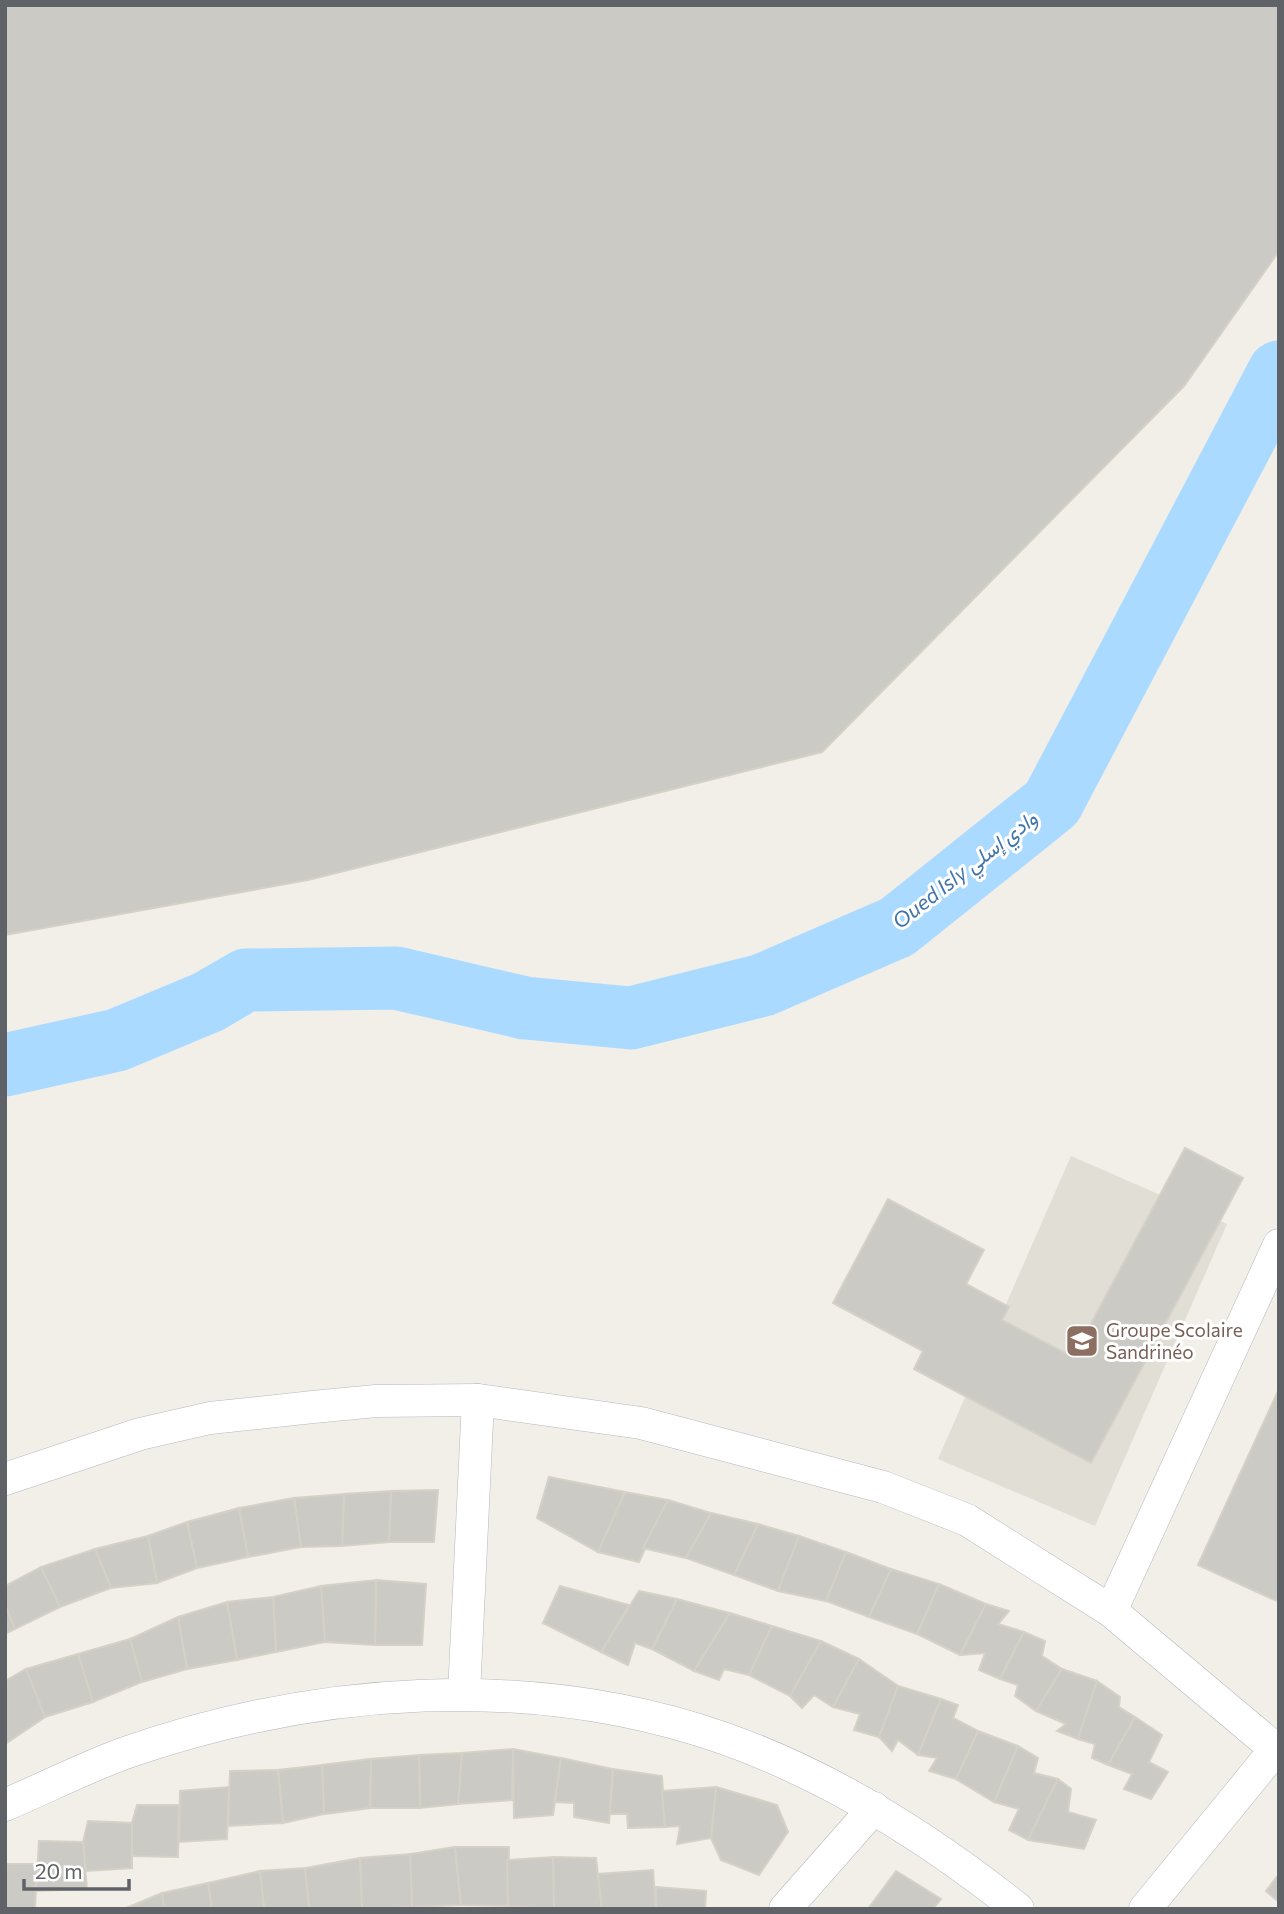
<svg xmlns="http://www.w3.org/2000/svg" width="1284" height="1914" font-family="Commissioner,Vazirmatn,sans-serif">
  <rect width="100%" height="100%" fill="#f1efe8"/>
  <path fill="#e1ded6" d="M1071,1156L1227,1224L1095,1526L938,1459Z"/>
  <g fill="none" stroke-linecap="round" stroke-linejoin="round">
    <path stroke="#aadaff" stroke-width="63" d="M5,1065L117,1040L208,1002L246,980L396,978L525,1008L631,1018L763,985L897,927L1052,803L1279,372"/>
  </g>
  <g fill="#cccac5" stroke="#d6d1c6" stroke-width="2">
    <path d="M5,5H1279V251L1184,386L822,752L308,880L5,935Z"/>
    <path d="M1185,1148L1243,1178L1091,1463L914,1369L923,1351L833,1303L888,1199L984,1250L966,1284L1009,1307L1002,1320L1073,1357Z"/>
    <path d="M1279,1389V1602L1198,1565Z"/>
    <path d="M549,1477L625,1492L598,1552L537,1518Z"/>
    <path d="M438,1490L434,1542H389L391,1491Z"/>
    <path d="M391,1491L389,1542L342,1546L344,1494Z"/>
    <path d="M625,1492L668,1500L639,1562L598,1552Z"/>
    <path d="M344,1494L342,1546L301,1547L294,1498Z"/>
    <path d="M294,1498L301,1547L248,1557L239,1508Z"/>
    <path d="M668,1500L711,1513L686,1558L643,1548Z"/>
    <path d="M239,1508L248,1557L197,1568L187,1522Z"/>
    <path d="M711,1513L758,1524L734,1575L686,1558Z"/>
    <path d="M187,1522L197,1568L157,1583L148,1536Z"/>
    <path d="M758,1524L799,1536L778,1591L734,1575Z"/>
    <path d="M148,1536L157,1583L111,1588L95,1549Z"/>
    <path d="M799,1536L846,1552L826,1601L778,1591Z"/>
    <path d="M95,1549L111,1588L60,1607L41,1567Z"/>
    <path d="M846,1552L891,1569L869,1617L826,1601Z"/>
    <path d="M41,1567L60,1607L15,1629L5,1605V1586Z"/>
    <path d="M891,1569L939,1584L917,1634L869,1617Z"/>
    <path d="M376,1580L426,1584L422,1645H375Z"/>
    <path d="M376,1580L375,1645L325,1642L321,1586Z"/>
    <path d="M939,1584L986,1604L960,1655L917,1634Z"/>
    <path d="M321,1586L325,1642L276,1652L273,1597Z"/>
    <path d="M560,1586L629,1605L601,1652L543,1623Z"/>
    <path d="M639,1591L677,1599L652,1649L635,1643L628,1665L601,1652Z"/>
    <path d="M273,1597L276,1652L237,1660L227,1602Z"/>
    <path d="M677,1599L730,1613L694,1671L652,1649Z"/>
    <path d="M227,1602L237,1660L187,1669L178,1617Z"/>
    <path d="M986,1604L1009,1611L998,1624L1024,1632L1000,1679L979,1670L985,1653L960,1655Z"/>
    <path d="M5,1605L15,1629L5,1634Z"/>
    <path d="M730,1613L772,1626L749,1675L724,1669L719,1680L694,1671Z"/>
    <path d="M178,1617L187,1669L142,1682L130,1639Z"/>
    <path d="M772,1626L821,1641L790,1696L749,1675Z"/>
    <path d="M1024,1632L1045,1641L1042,1656L1062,1669L1036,1711L1015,1696L1018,1685L1000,1679Z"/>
    <path d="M130,1639L142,1682L93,1702L78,1654Z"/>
    <path d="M821,1641L859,1659L833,1707L814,1695L802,1708L790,1696Z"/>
    <path d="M78,1654L93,1702L45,1717L26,1669Z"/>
    <path d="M859,1659L898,1686L879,1737L854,1730L860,1714L833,1707Z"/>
    <path d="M26,1669L45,1717L5,1744V1681Z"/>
    <path d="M1062,1669L1097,1681L1078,1739L1057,1731L1066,1724L1036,1711Z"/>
    <path d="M1097,1681L1120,1697L1119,1707L1135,1717L1108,1765L1092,1758L1095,1744L1078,1739Z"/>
    <path d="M898,1686L941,1699L918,1755L898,1740L892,1751L879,1737Z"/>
    <path d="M941,1699L958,1705L953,1718L978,1731L956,1779L929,1771L937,1758L918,1755Z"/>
    <path d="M1135,1717L1162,1735L1149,1762L1168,1772L1151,1799L1124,1789L1132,1774L1108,1765Z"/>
    <path d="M978,1731L1018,1746L994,1802L956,1779Z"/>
    <path d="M1018,1746L1038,1758L1034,1773L1058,1779L1028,1840L1009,1830L1019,1809L994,1802Z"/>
    <path d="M513,1749L512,1800L458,1804L462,1753Z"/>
    <path d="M513,1749L561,1758L553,1815L514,1818Z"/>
    <path d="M462,1753L458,1804L420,1808L419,1755Z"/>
    <path d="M419,1755L420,1808H370L371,1759Z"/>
    <path d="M561,1758L613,1769L609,1823L574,1817V1803L555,1802Z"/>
    <path d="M371,1759L370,1808L324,1814L322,1765Z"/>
    <path d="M322,1765L324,1814L283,1823L278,1770Z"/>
    <path d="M613,1769L662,1776L665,1827L628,1828L627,1814H610Z"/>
    <path d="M278,1770L283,1823L228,1826L230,1771Z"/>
    <path d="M1058,1779L1071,1789L1068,1812L1096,1820L1084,1849L1028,1840Z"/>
    <path d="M229,1787L227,1839L179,1842L180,1791Z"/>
    <path d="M716,1787L777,1805L788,1832L759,1875L721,1860L711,1838Z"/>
    <path d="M716,1787L711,1838L677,1844L680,1826L665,1827L662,1791Z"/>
    <path d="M137,1805H179L178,1857L132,1856V1823Z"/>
    <path d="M88,1821L132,1823V1868L86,1871L83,1842Z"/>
    <path d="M39,1841L83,1842L87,1889L36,1891Z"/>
    <path d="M455,1847L461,1905L412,1907L410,1854Z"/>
    <path d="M455,1847H509L508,1906L461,1905Z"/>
    <path d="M410,1854L412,1907L362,1909L360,1858Z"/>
    <path d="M553,1857L596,1858L602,1909H554Z"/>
    <path d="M553,1857L554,1909L508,1906L507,1860Z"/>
    <path d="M360,1858L362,1909H309L305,1868Z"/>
    <path d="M5,1864H37L35,1909H5Z"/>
    <path d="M305,1868L309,1909H264L260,1871Z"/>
    <path d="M653,1870L656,1909H602L598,1874Z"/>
    <path d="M260,1871L264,1909H212L208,1883Z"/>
    <path d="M896,1871L941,1899L933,1909H868Z"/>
    <path d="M1279,1874V1902L1266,1891Z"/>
    <path d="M208,1883L212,1909H164L162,1893Z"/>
    <path d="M656,1887L706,1891L705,1909H656Z"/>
    <path d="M162,1893L164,1909H124Z"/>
  </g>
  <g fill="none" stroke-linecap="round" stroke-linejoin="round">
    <defs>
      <g id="minor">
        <path d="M5,1479L140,1434L210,1418L313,1407L376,1401L478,1400L641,1423L883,1487L967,1520L1111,1611L1279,1752"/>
        <path d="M1111,1611L1279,1245"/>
        <path d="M464,1694L478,1400"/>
        <path d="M5,1805C45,1788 84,1768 125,1753C315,1687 530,1671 723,1738C831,1776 929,1838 1018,1909"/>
        <path d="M785,1909L874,1808"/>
        <path d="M1145,1909L1275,1750"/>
      </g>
    </defs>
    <use href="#minor" stroke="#b5b8bc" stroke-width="33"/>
    <use href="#minor" stroke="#fff" stroke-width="32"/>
  </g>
  <defs>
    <symbol id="school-square" viewBox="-11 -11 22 22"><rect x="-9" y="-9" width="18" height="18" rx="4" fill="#8d6e63" stroke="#fff"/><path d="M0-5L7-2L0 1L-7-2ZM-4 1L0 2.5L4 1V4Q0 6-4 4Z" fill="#fff"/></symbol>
  </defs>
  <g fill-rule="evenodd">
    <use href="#school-square" x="1063" y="1322" width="38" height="38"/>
  </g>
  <g text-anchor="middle" stroke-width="6" stroke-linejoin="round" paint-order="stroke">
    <g font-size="19" fill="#785e54" stroke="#fff" text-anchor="start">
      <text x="1106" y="1337">Groupe Scolaire<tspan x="1106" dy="22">Sandrinéo</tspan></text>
    </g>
    <g font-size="21" font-style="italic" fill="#4174aa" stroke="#fff">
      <text transform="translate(965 870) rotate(-38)" y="7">Oued Isly وادي إسلي</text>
    </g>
  </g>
  <rect width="1284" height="1914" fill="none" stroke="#5f6368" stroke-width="14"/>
  <path d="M24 1879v10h105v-10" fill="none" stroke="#5f6368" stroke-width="3.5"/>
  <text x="35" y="1879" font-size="21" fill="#5f6368" stroke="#ffffff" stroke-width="5" paint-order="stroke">20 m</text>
</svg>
